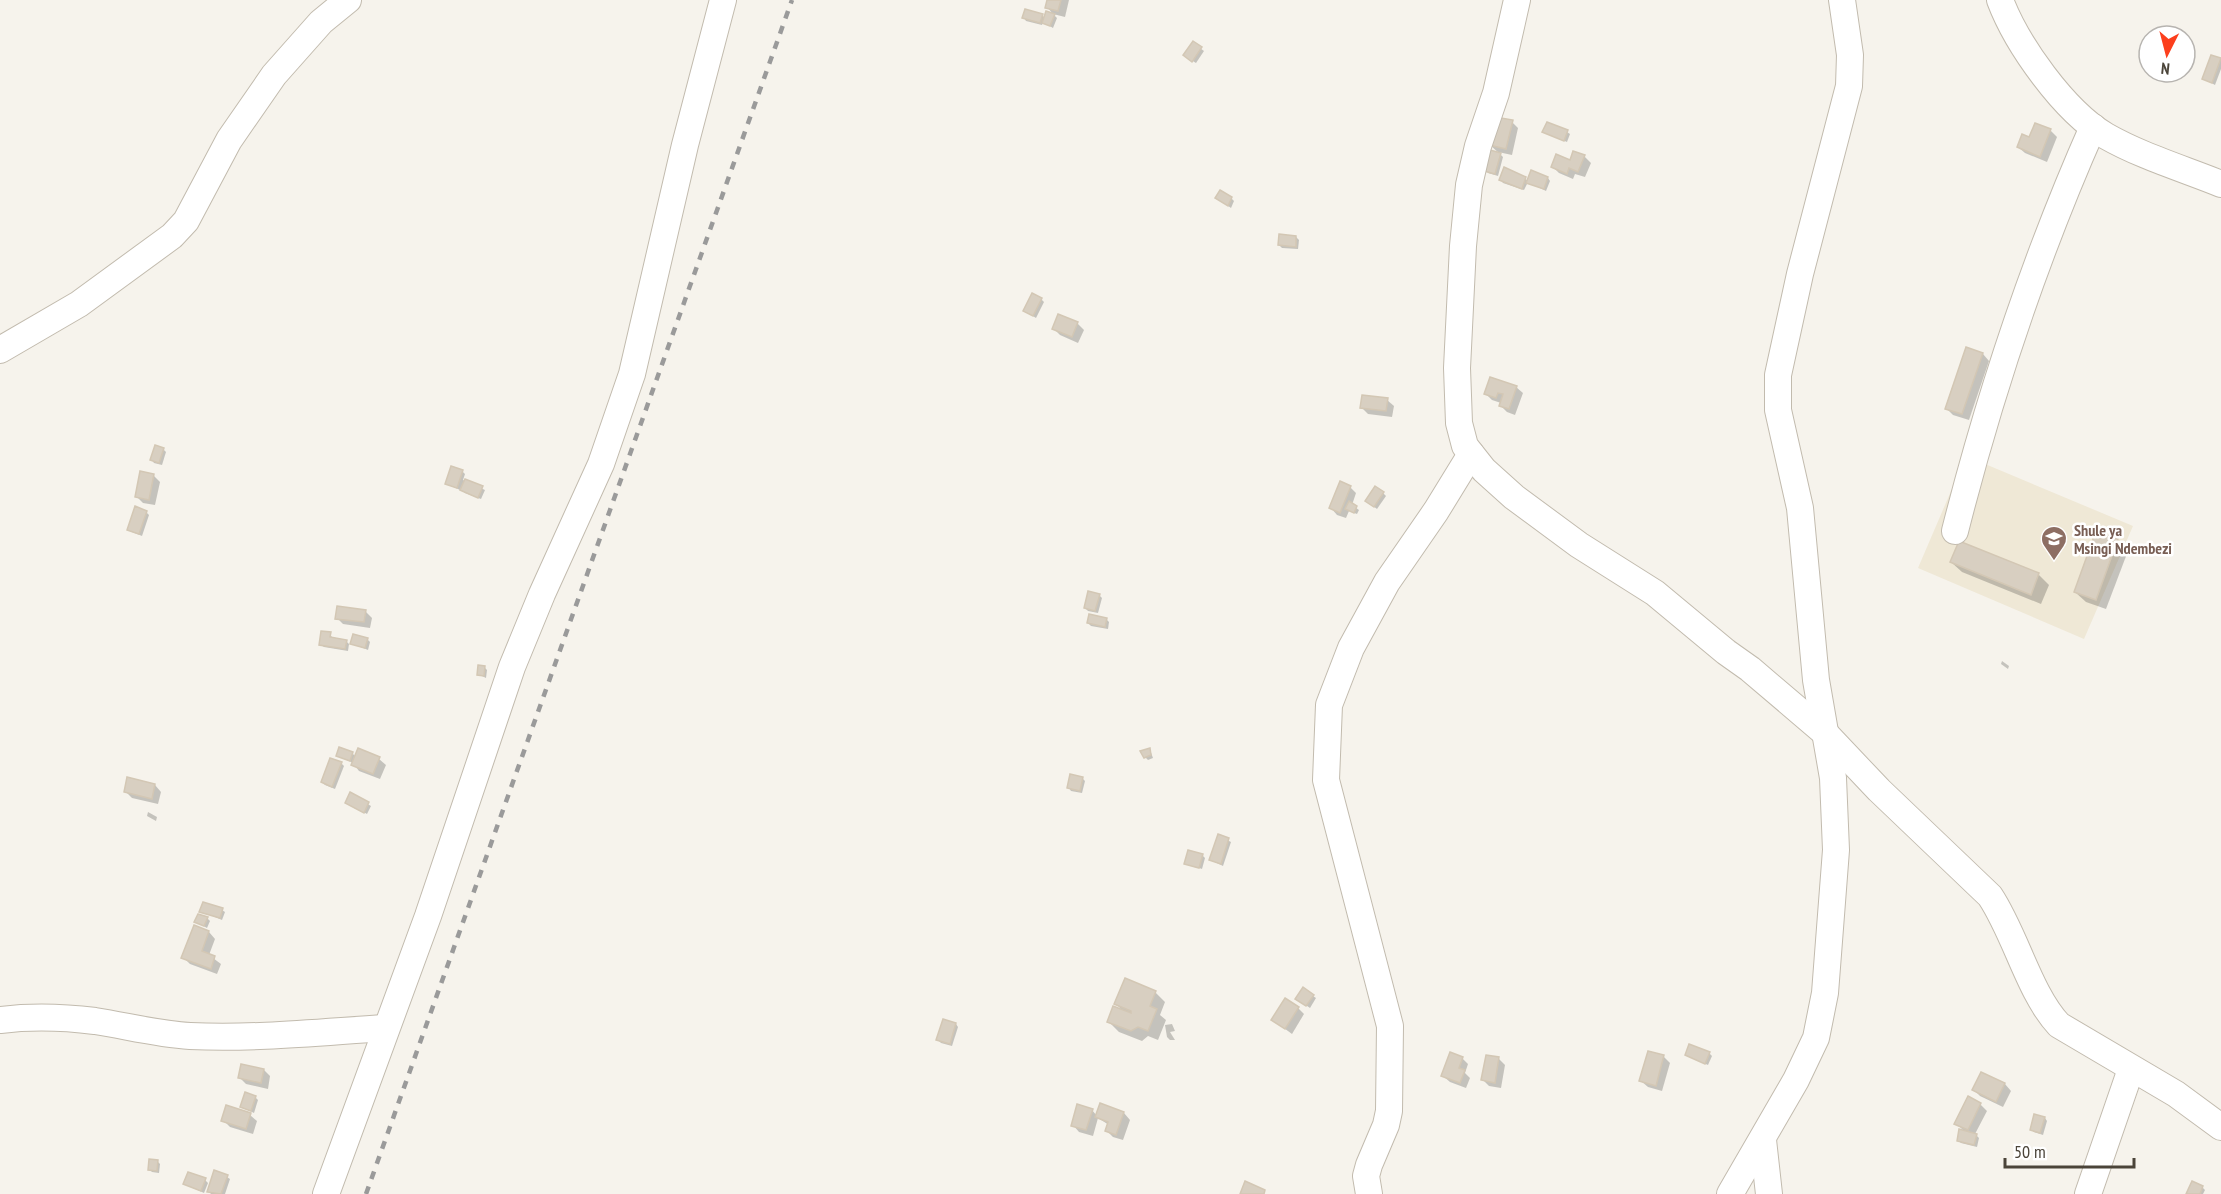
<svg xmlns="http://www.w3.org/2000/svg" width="2221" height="1194" font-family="'PT Sans Narrow',sans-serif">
  <rect width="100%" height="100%" fill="#f6f3ec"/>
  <path fill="#efe8d6" d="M1966,456L2133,526L2084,639L1918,568Z"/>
  <g fill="#0003">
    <path d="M1048,0H1069L1065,17L1053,14L1047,7Z"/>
    <path d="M1042,15L1045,18L1054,15L1057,18L1053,28L1043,22L1042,25L1026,21L1024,18Z"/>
    <path d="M1193,43L1204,51L1196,63L1188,58Z"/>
    <path d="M2212,57L2221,60V69L2215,85L2204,79Z"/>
    <path d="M1512,122L1518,128L1512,155L1498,152L1503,157L1498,176L1488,173L1486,170L1500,154L1490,145Z"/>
    <path d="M2050,130L2057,137L2047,162L2025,153L2018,147L2030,139Z"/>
    <path d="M1544,132H1567L1570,134L1567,142Z"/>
    <path d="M1584,156L1591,163L1585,177L1575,174L1573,179L1559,173L1553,167Z"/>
    <path d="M1505,169L1529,181L1548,178L1550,181L1546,191L1528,182L1524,190L1503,183L1501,180Z"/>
    <path d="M1217,198H1231L1234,201L1231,208Z"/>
    <path d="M1296,237L1299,240L1298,249L1282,248L1279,245Z"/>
    <path d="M1041,299L1044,302L1036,318L1025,311Z"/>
    <path d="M1077,323L1084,330L1078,343L1060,335L1054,329Z"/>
    <path d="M1967,349L1983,354L1989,361L1969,420L1953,415L1946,408Z"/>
    <path d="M1516,387L1523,393L1515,415L1507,412L1501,406V403L1492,400L1486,394Z"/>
    <path d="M1387,400L1394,406L1392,417L1368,414L1361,407Z"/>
    <path d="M163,449L166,452L162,465L154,463L152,460Z"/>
    <path d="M462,471L465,474L463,480L485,490L481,499L465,493L460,488V490L447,484Z"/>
    <path d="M153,475L160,482L155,505L143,503L137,497Z"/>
    <path d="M1350,487L1356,493L1352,505L1359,510L1357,514L1349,511L1346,518L1337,515L1331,508Z"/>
    <path d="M1383,493L1386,496L1377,509L1369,503Z"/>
    <path d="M146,512L149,515L142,536L132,532L129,529Z"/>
    <path d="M2097,533L2118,541L2128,551L2106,609L2086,602L2075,592Z"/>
    <path d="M1959,543L2039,575L2049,585L2041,604L1962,572L1951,562Z"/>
    <path d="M1099,595L1102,598L1098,613L1088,611L1085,608Z"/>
    <path d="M365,611L372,618L370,628L343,624L337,618Z"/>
    <path d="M1106,619L1109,622L1108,629L1091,626L1088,623Z"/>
    <path d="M330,634L333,639L346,641L349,644L348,651L324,647L321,645Z"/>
    <path d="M367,639L370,642L368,650L351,643Z"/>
    <path d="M2002,661L2009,666L2008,669L2001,664Z"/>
    <path d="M484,667L487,670L486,678L478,674Z"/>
    <path d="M1150,750L1153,758L1148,760L1145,757Z"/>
    <path d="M352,753L356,757L379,759L386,765L380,779L359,771L353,763L337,755Z"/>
    <path d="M341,763L344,766L335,789L325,785L322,782Z"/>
    <path d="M1082,778L1085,781L1082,793L1071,791L1069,788Z"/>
    <path d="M155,785L161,792L158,804L132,798L125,791Z"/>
    <path d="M350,794L371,806L367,814L346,802Z"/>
    <path d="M148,812L157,817L156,821L147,816Z"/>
    <path d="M1219,836L1231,842L1223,866L1211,860Z"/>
    <path d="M1202,855L1205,858L1202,869L1186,863Z"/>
    <path d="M222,910L225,912L222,920L201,911Z"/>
    <path d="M207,918L210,921L207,928L196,922Z"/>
    <path d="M195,927L209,932L215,939L209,955L221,964L217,974L190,964L183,957Z"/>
    <path d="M1155,992L1165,1002L1160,1015L1166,1020L1158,1040L1148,1036L1142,1041L1119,1032L1109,1022L1124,1012L1116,1004Z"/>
    <path d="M1313,996L1316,998L1310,1008L1300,1001Z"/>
    <path d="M1298,1008L1304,1014L1292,1034L1273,1020Z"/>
    <path d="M956,1024L958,1027L952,1046L941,1043L938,1040Z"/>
    <path d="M1172,1024L1175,1031L1170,1032L1175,1040H1170L1167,1037L1165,1025Z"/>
    <path d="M1709,1053L1712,1056L1708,1065L1686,1055Z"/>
    <path d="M1663,1056L1670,1063L1662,1091L1648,1087L1641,1081Z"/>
    <path d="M1462,1058L1468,1064L1465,1073L1470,1078L1466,1088L1450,1082L1443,1076Z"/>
    <path d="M1499,1059L1505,1065L1501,1088L1489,1086L1483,1080Z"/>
    <path d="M264,1070L270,1076L268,1089L246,1084L240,1078Z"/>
    <path d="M1982,1074L2005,1084L2011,1091L2003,1107L1980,1096L1974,1090Z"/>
    <path d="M255,1097L258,1100L254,1113L242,1107Z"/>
    <path d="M1980,1104L1987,1111L1975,1134L1979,1138L1977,1147L1961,1143L1958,1140L1965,1132L1956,1123Z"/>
    <path d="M1101,1105L1124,1113L1130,1120L1123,1140L1113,1137L1107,1131L1109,1125L1098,1118L1093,1136L1079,1132L1073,1125L1092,1110L1097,1116Z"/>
    <path d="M250,1115L257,1121L253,1134L230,1127L223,1120Z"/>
    <path d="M2045,1118L2047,1121L2043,1135L2034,1132L2032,1129Z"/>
    <path d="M157,1161L160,1164L159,1173L152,1172L149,1169Z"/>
    <path d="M227,1177L230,1179L225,1194H211L209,1191Z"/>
    <path d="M205,1180L208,1183L204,1193L185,1184Z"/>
    <path d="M2202,1187L2205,1190L2203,1194H2188Z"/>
  </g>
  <g fill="#d8cfc1" stroke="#d3c7b4" stroke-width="1.5">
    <path d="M1047,0H1061L1058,11L1045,8Z"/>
    <path d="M1025,9L1043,14L1040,23L1022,18Z"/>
    <path d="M1046,11L1055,14L1050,26L1042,23Z"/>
    <path d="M1193,41L1202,47L1192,62L1183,55Z"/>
    <path d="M2211,55L2221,58L2212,83L2202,79Z"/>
    <path d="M1495,117L1513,120L1506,149L1489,145Z"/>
    <path d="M1547,122L1568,130L1564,141L1542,132Z"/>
    <path d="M2035,123L2051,129L2040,157L2017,147L2022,134L2029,137Z"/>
    <path d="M1490,150L1501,153L1495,174L1484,171Z"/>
    <path d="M1573,151L1585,155L1578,172L1569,168L1567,174L1551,167L1556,154L1570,160Z"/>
    <path d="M1504,167L1526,177L1522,189L1499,180Z"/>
    <path d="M1531,170L1548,177L1544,189L1526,183Z"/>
    <path d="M1220,190L1232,197L1228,206L1215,198Z"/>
    <path d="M1279,234L1296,236V247L1278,245Z"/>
    <path d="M1032,293L1042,298L1033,316L1023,311Z"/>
    <path d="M1058,314L1078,322L1072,337L1052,329Z"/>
    <path d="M1966,347L1983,353L1962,414L1945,409Z"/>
    <path d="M1490,377L1517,386L1509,409L1499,406L1503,394L1498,393L1496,398L1484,394Z"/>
    <path d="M1362,395L1388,398L1386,411L1360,408Z"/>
    <path d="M155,445L164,448L159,463L150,460Z"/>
    <path d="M451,466L463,470L457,488L445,484Z"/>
    <path d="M140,471L154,474L149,500L135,497Z"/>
    <path d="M465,479L483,486L478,498L460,490Z"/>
    <path d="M1340,481L1351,486L1340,513L1329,508Z"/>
    <path d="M1375,486L1384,492L1374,507L1365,501Z"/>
    <path d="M1349,501L1357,506L1354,513L1345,509Z"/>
    <path d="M135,506L147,511L139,534L127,530Z"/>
    <path d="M2096,531L2118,539L2096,600L2074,592Z"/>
    <path d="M1959,541L2039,573L2031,595L1950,562Z"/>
    <path d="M1088,591L1100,594L1095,611L1084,608Z"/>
    <path d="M337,606L366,610L364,622L335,619Z"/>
    <path d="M1089,614L1107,618L1105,627L1087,623Z"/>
    <path d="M321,631L331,632L330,637L347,640L345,649L319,645Z"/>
    <path d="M353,634L368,638L365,648L350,644Z"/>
    <path d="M478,665L485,666L484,676L477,675Z"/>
    <path d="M339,747L353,752L350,761L336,756Z"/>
    <path d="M358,748L380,757L373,774L351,765Z"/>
    <path d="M1150,748L1151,755L1144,758L1140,751Z"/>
    <path d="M330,758L342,762L332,787L321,782Z"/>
    <path d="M1070,774L1083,777L1080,791L1067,788Z"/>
    <path d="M127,777L155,784L152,799L124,792Z"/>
    <path d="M350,792L369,802L364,813L345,803Z"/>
    <path d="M1218,834L1229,838L1221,864L1209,860Z"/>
    <path d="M1188,850L1203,854L1199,868L1184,864Z"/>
    <path d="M203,902L223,908L220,918L199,912Z"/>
    <path d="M198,914L208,917L204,926L194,922Z"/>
    <path d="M194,925L209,931L202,951L215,956L211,969L181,958Z"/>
    <path d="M1125,978L1156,991L1150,1006L1157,1009L1148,1031L1138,1027L1131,1031L1107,1022L1113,1006L1131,1013V1011L1114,1004Z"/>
    <path d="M1303,987L1314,995L1306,1006L1295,999Z"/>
    <path d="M1285,998L1299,1007L1285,1029L1271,1020Z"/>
    <path d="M943,1019L956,1023L950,1044L936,1040Z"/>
    <path d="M1689,1044L1710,1052L1705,1064L1685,1055Z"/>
    <path d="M1648,1051L1664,1055L1656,1086L1639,1081Z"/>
    <path d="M1450,1052L1463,1057L1459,1068L1465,1070L1460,1083L1441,1076Z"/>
    <path d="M1486,1055L1499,1057L1495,1083L1481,1080Z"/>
    <path d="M241,1064L264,1069L261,1083L238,1078Z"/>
    <path d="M1981,1072L2005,1083L1996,1102L1972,1090Z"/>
    <path d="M245,1092L256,1096L251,1111L240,1107Z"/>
    <path d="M1968,1096L1981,1103L1968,1130L1954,1124Z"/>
    <path d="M1100,1103L1124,1112L1116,1135L1105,1131L1108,1122L1095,1117Z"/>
    <path d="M1077,1104L1093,1109L1086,1130L1071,1126Z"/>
    <path d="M226,1105L251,1113L246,1129L221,1121Z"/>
    <path d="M2034,1114L2045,1117L2040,1133L2030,1130Z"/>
    <path d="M1959,1129L1977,1134L1974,1145L1957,1141Z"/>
    <path d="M149,1159L158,1160L157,1171L148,1170Z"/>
    <path d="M214,1170L228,1175L221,1194L207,1192Z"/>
    <path d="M188,1172L206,1178L201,1191L183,1184Z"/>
    <path d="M1245,1181L1265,1190L1264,1194H1240Z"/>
    <path d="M2192,1181L2203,1186L2200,1194H2186Z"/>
  </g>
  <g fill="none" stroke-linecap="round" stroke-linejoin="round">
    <defs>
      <g id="minor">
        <path d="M1517,0L1496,93L1478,146L1469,185L1463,246L1457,368L1459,423L1465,446L1484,470L1514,497L1579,545L1655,593L1726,652L1750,669L1824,732L1879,790L1990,896C2016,935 2029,993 2059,1025L2176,1094L2221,1127"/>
        <path d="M2000,0C2017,45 2064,111 2106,136C2141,156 2184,169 2221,184"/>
        <path d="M0,350L79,304L172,236L186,221L229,140L274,75L321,22L348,0"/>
        <path d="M1955,531C1990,393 2035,258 2093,127"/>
        <path d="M0,1020C32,1016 63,1017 95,1021C127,1026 157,1034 190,1036C255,1039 321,1032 385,1028"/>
        <path d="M1763,1140L1769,1194"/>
        <path d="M326,1194L428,916L512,667L542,594L601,464L632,374L685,145L723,0"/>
        <path d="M1369,1194L1366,1176L1369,1165L1386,1125L1389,1111L1390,1026L1326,780L1329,705L1351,648L1387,582L1436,511L1471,454"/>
        <path d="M1730,1194L1796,1080L1816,1038L1825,993L1836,850L1833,778L1816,680L1800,508L1778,410V375L1800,274L1849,86L1850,55L1842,0"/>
        <path d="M2088,1194L2131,1069"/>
      </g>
    </defs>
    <use href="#minor" stroke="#c2bbae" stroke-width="28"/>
    <use href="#minor" stroke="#fff" stroke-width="26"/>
    <path stroke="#9a9a9a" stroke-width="4.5" stroke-dasharray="8 8" stroke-linecap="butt" d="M366,1194L792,0"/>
  </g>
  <defs>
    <symbol id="school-pin" viewBox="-11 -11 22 30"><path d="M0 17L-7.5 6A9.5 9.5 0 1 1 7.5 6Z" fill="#8d6e63" stroke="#fff"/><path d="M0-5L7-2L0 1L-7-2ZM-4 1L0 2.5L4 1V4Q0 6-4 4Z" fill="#fff"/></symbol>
  </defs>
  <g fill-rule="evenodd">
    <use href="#school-pin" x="2039" y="524" width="30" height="40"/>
  </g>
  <g text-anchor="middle" stroke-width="5" stroke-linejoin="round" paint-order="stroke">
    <g font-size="16" font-weight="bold" fill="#785e54" stroke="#fff" text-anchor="start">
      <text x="2074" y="536">Shule ya<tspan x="2074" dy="18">Msingi Ndembezi</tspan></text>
    </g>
  </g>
  <g transform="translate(2167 54) rotate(186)"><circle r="28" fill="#ffffff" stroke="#b7b4b0" stroke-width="1.5"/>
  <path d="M0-4.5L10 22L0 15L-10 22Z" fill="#fc3f1d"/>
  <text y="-9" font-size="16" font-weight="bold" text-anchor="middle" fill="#4b4439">N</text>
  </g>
  <path d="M2005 1158v9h129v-9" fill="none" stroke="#4b4439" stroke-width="3"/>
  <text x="2014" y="1158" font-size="18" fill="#4b4439" stroke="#ffffff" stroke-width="4.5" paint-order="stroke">50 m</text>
</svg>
